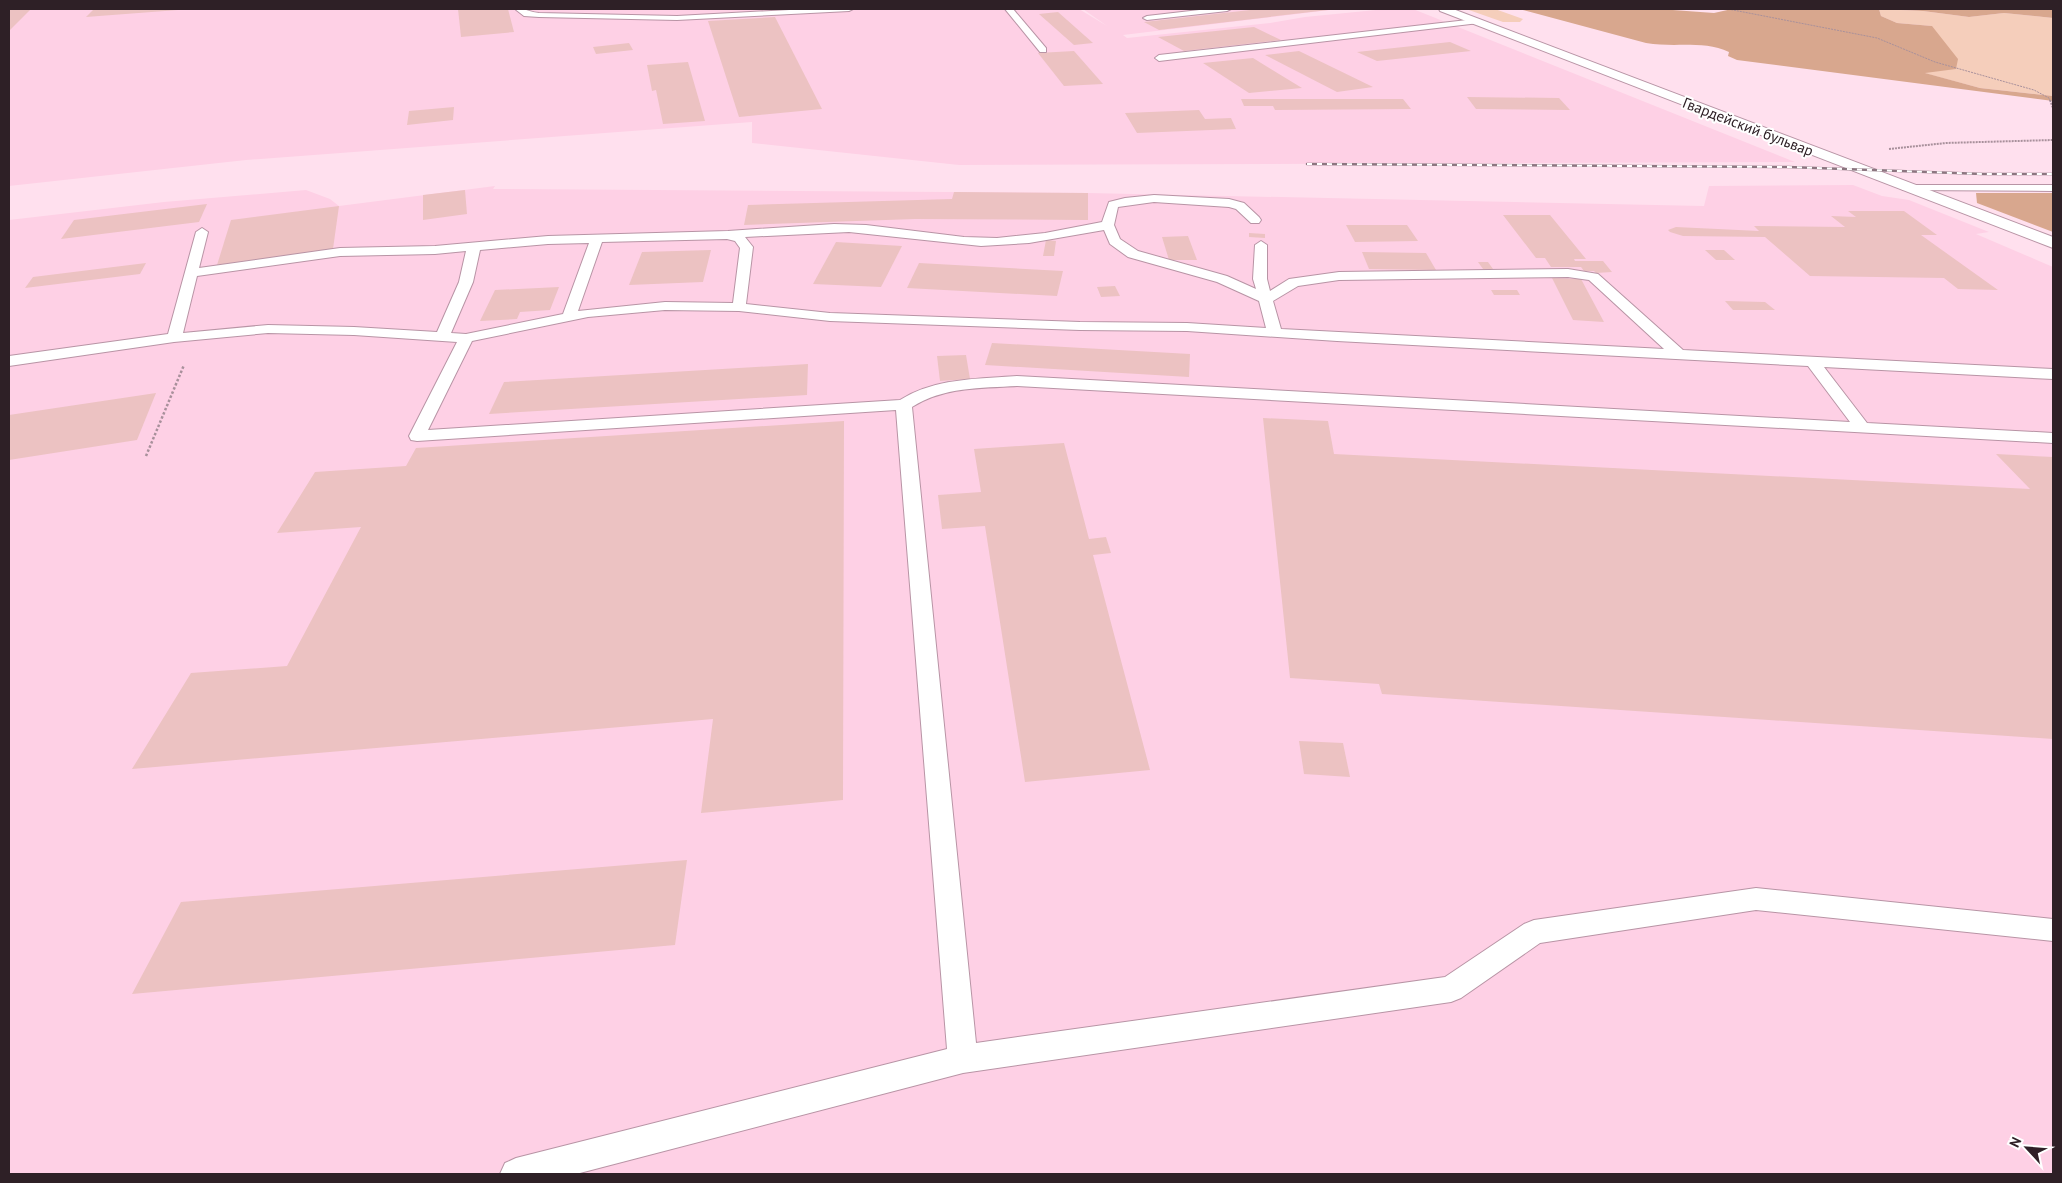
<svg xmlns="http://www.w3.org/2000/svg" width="2062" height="1183" font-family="'PT Sans',sans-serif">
  <rect width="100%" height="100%" fill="#ffe0ee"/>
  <g fill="#fed0e5">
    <path d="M9,9H1079L1107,26L1083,9H1338L1123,35L1127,38L1270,23L1305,17L1386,9H1413L1795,162L959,165L752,143V122L246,160L9,186Z"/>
    <path d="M1853,185L1882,196L1909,200L1989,232L1976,234L2053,267V1174H9V220L164,202L306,190L330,199L339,206L495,186L493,189L1088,193L1704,206L1709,186Z"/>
  </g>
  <g fill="#f5cebb">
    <path d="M1466,9H1495L1523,19L1520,22H1503Z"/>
    <path d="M1879,9L1923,11L1969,17L2004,13L2053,18V96L1980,88L1924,73L1932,26L1897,23L1881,16Z"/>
  </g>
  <g fill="#d8a78e">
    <path d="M1519,9H1659L1714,13L1732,9H2053V18L2004,13L1969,17L1923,11L1879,9L1881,16L1897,23L1932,26L1958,59L1956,69L1925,73L1980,88L2053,96V101L1737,60L1728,56L1729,52C1703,40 1674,48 1646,43Z"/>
    <path d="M1976,193H2053V232L1977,203Z"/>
  </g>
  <g fill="#ecc2c2">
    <path d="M9,9H31L9,31Z"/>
    <path d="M94,9H178V10L86,17Z"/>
    <path d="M458,9H508L514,32L461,37Z"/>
    <path d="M1259,9L1328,10L1159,30L1144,22Z"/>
    <path d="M1058,12L1093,43L1074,45L1039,14Z"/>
    <path d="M775,17L822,109L739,117L708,21Z"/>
    <path d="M1254,27L1281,40L1184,51L1158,37Z"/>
    <path d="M1450,42L1471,51L1377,61L1357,52Z"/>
    <path d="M629,43L633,50L596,54L593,47Z"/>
    <path d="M1074,51L1103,84L1064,86L1038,53Z"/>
    <path d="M1299,51L1373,87L1337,92L1265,55Z"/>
    <path d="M1253,58L1302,88L1249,93L1203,63Z"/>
    <path d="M688,62L705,121L663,124L656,90L652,91L647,65Z"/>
    <path d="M1467,97L1559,98L1570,110L1476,109Z"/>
    <path d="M1241,99H1403L1411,109L1275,110L1273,106H1244Z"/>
    <path d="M454,107L453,120L407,125L409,111Z"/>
    <path d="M1199,110L1205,119L1231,118L1236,129L1137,133L1125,113Z"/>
    <path d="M465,190L467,214L423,220V195Z"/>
    <path d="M954,192L1088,193V220L915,219L744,225L748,205L952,199Z"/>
    <path d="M207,204L199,222L61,239L74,220Z"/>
    <path d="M339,206L333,249L217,265L231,220Z"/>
    <path d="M1848,211H1904L1937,235H1921L1998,290L1958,289L1944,278L1810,276L1765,237L1683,236L1670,232L1668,230L1676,227L1759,231L1754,226L1845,227L1831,216L1856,217Z"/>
    <path d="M1503,215H1550L1586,259H1574L1575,261H1603L1612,272L1596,273L1594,271H1584L1581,267H1551L1545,258H1536Z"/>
    <path d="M1346,225H1407L1418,241L1355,242Z"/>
    <path d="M1249,233L1265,234V238L1249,237Z"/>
    <path d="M1188,236L1197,260H1169L1162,237Z"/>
    <path d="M1046,240L1056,241L1054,256H1043Z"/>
    <path d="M836,242L902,246L881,287L813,284Z"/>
    <path d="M711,250L703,282L629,285L642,252Z"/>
    <path d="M1705,250H1724L1735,260H1716Z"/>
    <path d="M1362,252L1426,253L1436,270L1369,269Z"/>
    <path d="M1478,262H1488L1493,269H1483Z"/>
    <path d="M146,263L140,274L25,288L33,277Z"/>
    <path d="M919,263L1063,271L1057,296L907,288Z"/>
    <path d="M1552,278L1581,279L1604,322L1573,320Z"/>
    <path d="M1115,286L1120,296L1101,297L1097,287Z"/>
    <path d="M559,287L550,310L520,312L517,319L480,321L495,290Z"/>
    <path d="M1491,290H1517L1520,295H1494Z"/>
    <path d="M1725,301L1765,302L1775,310H1733Z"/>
    <path d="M992,343L1190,354L1189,377L985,365Z"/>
    <path d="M966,355L970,379L940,381L937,356Z"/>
    <path d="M808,364L807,395L489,414L504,382Z"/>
    <path d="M156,393L137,440L9,460V415Z"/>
    <path d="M1263,418L1328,421L1334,454L2030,489L1996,454L2053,457V739L1382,694L1379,684L1290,678Z"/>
    <path d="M844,421L843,800L701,813L713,719L132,769L191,673L287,666L361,527L277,533L315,472L406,466L416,448Z"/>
    <path d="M1064,443L1089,539L1106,537L1111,553L1093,555L1150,770L1025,782L985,526L942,529L938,495L981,492L974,449Z"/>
    <path d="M1299,741L1343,743L1350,777L1304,774Z"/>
    <path d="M687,860L675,945L132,994L181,902Z"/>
  </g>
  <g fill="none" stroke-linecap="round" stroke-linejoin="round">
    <defs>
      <g id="service">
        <path d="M515,9C523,8 530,12 539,13L677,16L808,9H853L849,11L677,20L539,17L524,16Z"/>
        <path d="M1005,9H1013L1046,48V52H1040Z"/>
        <path d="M1208,9H1231L1227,11L1147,20L1143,18L1147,16Z"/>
        <path d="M1476,19L1480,21L1479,23L1159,61L1155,58L1159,55Z"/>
        <path d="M1907,185H2053V191L1903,190L1901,188Z"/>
        <path d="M1154,195L1229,199L1244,203L1259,217L1261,220L1259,223H1251L1236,209L1229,207L1154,202L1118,207L1114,225L1120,239L1138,251L1227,276L1256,289L1253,279L1255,245L1261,241L1267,245V279L1270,291L1289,279L1339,272L1568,269L1598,274L1683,350L2053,369V379L1824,367L1867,423L2053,433V443L1017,386C981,388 943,387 912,407L976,1043L1445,977L1524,924L1534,920L1756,888L2053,919V941L1756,910L1540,943L1461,998L1451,1002L963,1073L576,1174H500L505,1163L516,1158L947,1049L896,410L417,441L411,440L409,436L457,342L354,335L268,333L174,342L9,366V356L168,334L196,232L202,228L208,232L199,268L340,248L435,246L548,236L728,231L834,224L866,225L964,237L997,238L1045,233L1102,222L1109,202L1125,198ZM1104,230L1110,244L1128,257L1217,282L1259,301L1266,328L1187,323L1080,322L830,313L746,304L753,247L745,237L849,232L981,246L1029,243ZM727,239L735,241L740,248L733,303L665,302L578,311L602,242ZM589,243L563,314L466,334L451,333L473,282L480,250L548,244ZM466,251L459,282L437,332L354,327L268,325L183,333L197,276L340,256L435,254ZM1568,277L1589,280L1664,349L1281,329L1273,301L1298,286L1339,280ZM665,310L739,311L830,321L1080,330L1187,331L1337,341L1808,366L1850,422L1017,376C977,379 935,378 900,400L428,430L472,341L588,317Z"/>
      </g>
      <path id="minor" d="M1439,9H1453L2053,237V248L1440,11Z"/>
    </defs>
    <use href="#service" stroke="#b894a5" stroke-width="2"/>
    <use href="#minor" stroke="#b894a5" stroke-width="2"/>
    <path stroke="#a8909b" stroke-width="1" stroke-dasharray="2 1" stroke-linecap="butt" d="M1728,9L1877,38L1935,62L2034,90L2049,98L2050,101"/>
    <g stroke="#a8909b" stroke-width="2" stroke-dasharray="2 1" stroke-linecap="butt">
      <path d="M2050,100L2053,108"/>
      <path d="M1889,149L1946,143L2053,140"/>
    </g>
    <path stroke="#a8909b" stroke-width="2.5" stroke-dasharray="2.5 2" stroke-linecap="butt" d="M146,456L184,365"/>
    <use href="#service" fill="#fff" fill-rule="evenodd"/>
    <use href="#minor" fill="#fff" fill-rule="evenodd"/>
    <defs>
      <path id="rail" d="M1307,164L1788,167L1983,174H2053"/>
    </defs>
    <use href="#rail" stroke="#8c7680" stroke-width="2.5"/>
    <use href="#rail" stroke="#fff" stroke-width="2" stroke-dasharray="5" stroke-linecap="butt"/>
  </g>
  <g text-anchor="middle" stroke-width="4" stroke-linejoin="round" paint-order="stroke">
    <g font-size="15" fill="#2e2026" stroke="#fff">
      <text transform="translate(1748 127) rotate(21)" y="5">Гвардейский бульвар</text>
    </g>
  </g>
  <rect width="2062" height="1183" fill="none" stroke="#2e2026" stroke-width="20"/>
  <g transform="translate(2027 1148) rotate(296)" stroke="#ffffff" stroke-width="4" paint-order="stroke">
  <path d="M0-4L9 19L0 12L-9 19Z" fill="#2e2026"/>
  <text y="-8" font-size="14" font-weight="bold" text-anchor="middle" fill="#2e2026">N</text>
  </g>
</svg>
